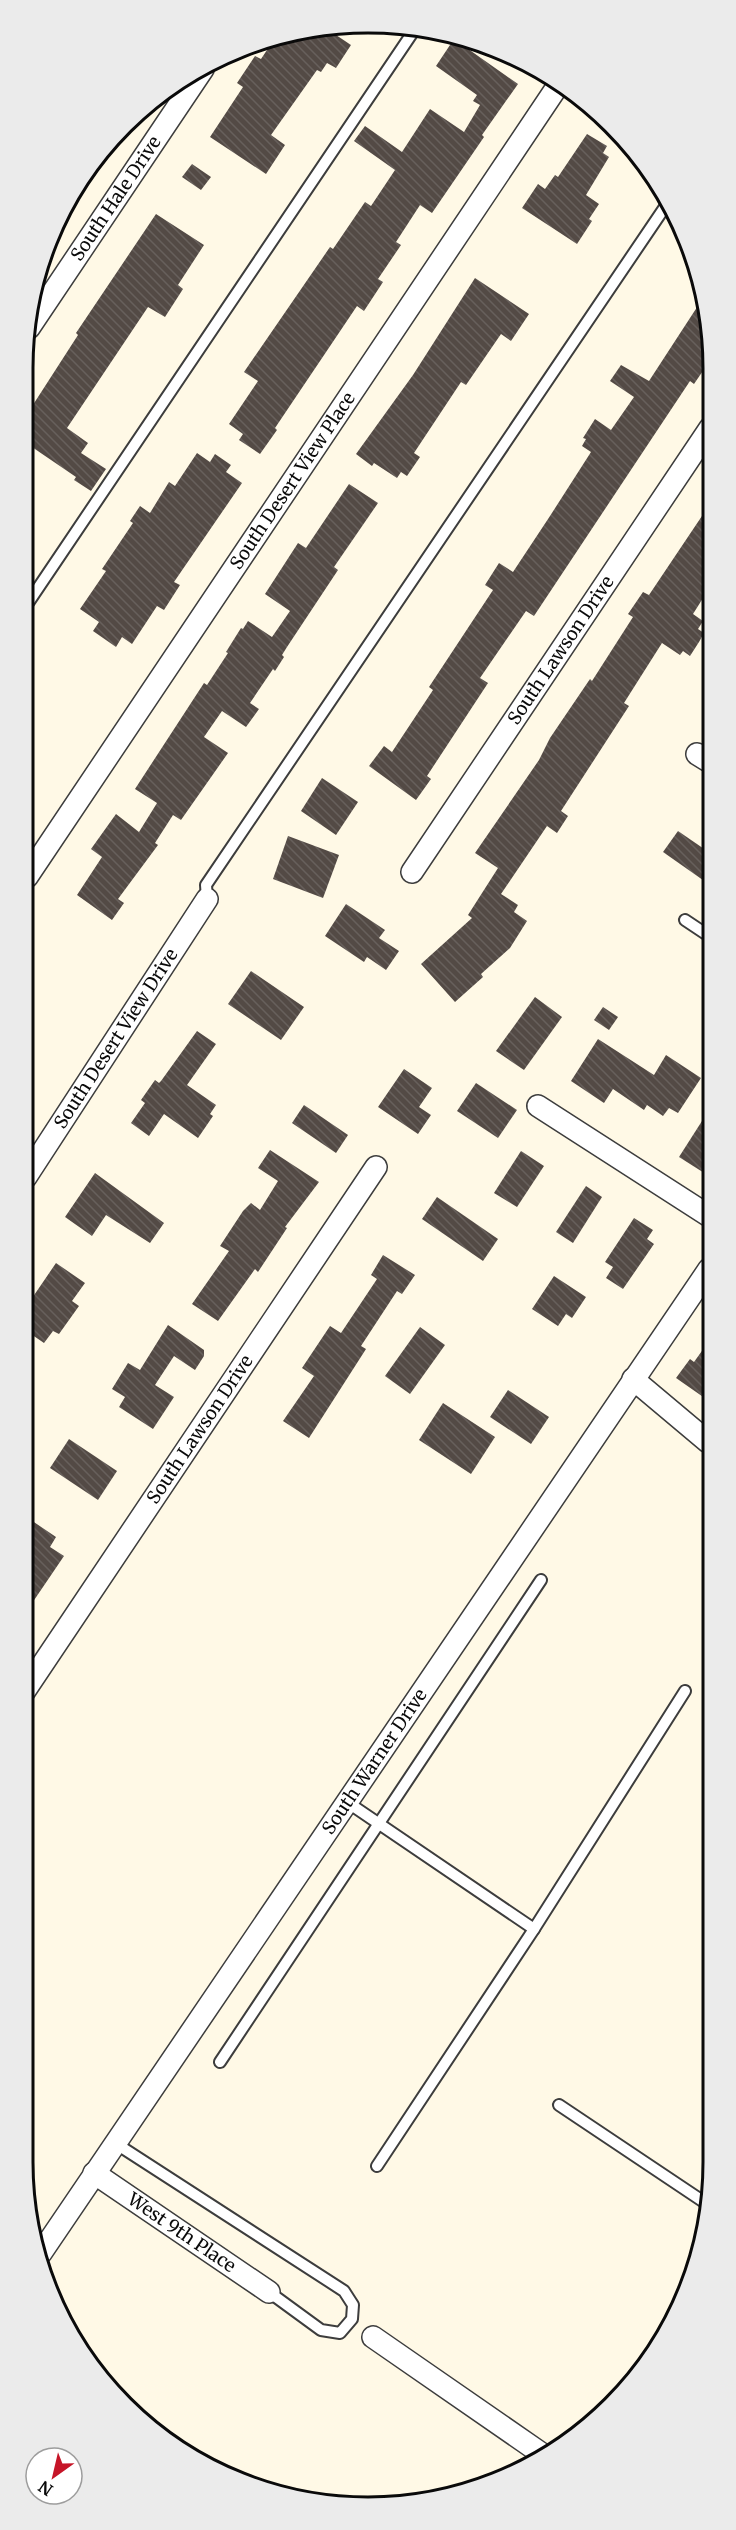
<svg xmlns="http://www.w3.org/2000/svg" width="736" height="2530" font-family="Merriweather,serif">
  <defs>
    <pattern id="building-back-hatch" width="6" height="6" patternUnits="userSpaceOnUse" patternTransform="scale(1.5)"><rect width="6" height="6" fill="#534a45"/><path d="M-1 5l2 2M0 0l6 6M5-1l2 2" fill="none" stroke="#67605c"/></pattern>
  </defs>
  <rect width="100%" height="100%" fill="#fff9e6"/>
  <g fill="url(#building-back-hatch)">
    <path d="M300,29H327L351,45L336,68L327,63L321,72L317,70L271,135L285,145L266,174L210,137L243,87L237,83L255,56L261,59L273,41Z"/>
    <path d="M454,39L518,84L482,135L484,137L432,213L420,205L396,242L401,245L378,279L383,282L364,311L357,306L275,428L277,430L260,454L239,440L243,434L229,424L258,381L244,372L330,247L333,249L365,202L371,206L395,170L354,141L365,126L402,152L430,109L464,132L480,105L473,101L477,95L436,66Z"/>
    <path d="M587,134L607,146L603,153L609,157L586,195L599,204L589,219L592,221L577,244L522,208L538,184L545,189L555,175L558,177Z"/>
    <path d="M192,164L211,177L201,190L182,177Z"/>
    <path d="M156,214L204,245L178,285L183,289L165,317L148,307L67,428L88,443L81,453L106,469L91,491L74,480L76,477L29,445V411L78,335L76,333Z"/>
    <path d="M475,278L529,314L511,341L501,334L466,385L461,382L414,453L420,457L407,476L401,472L397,478L374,463L372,466L356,454L413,375Z"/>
    <path d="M703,298L711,323V359L694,384L690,381L534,616L526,611L480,678L488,683L427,776L431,779L416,800L369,766L384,746L392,752L433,690L429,687L493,590L485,585L499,563L513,572L550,516L591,452L582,446L586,439L583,438L595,419L611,430L634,397L610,381L621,365L649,381Z"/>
    <path d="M197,453L210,462L215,454L231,465L226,472L242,483L174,582L180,585L164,610L157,606L132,644L122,637L116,647L93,631L99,622L80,609L106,571L102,569L133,523L130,521L140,506L150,513L169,482L175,486Z"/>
    <path d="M349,484L378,503L334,567L338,570L287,647L282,655L284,657L275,671L273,669L250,703L259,709L246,727L222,711L204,737L228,753L181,820L173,815L155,843L158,845L118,899L124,903L112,920L77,895L102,857L91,849L116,814L139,832L157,803L135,789L204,683L207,685L228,653L226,652L241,628L243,629L248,621L272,637L290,611L265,594L298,543L306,548Z"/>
    <path d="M710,504V587L693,614L703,621L698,629L704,633L699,642L690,656L683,651L680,655L662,643L624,703L629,706L561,811L568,816L557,833L547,826L501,894L518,905L514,912L527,921L510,948L481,974L483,977L455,1002L421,964L472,918L468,915L498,868L475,853L539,760L550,738L590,679L592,681L633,617L628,614L643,592L649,595Z"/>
    <path d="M322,778L358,802L336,835L301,811Z"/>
    <path d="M678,831L710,853V885L663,852Z"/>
    <path d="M288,836L339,855L323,898L273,879Z"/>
    <path d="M346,904L385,930L379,938L399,951L386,970L367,957L364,962L325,936Z"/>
    <path d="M251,971L304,1007L281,1040L228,1004Z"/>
    <path d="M535,997L562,1017L524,1070L496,1051Z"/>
    <path d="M603,1007L618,1017L609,1030L594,1020Z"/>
    <path d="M197,1031L216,1044L187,1085L216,1105L210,1114L213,1116L198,1138L164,1114L149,1136L131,1123L145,1103L141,1100L155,1080L159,1083L161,1081Z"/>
    <path d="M598,1039L654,1075L666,1055L701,1078L678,1113L669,1108L663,1116L647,1105L644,1110L613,1089L604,1103L571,1081Z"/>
    <path d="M404,1069L432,1088L419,1107L431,1115L418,1134L378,1107Z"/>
    <path d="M476,1083L517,1110L498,1138L457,1111Z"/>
    <path d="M304,1105L348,1135L336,1153L292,1123Z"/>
    <path d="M709,1110V1176L679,1157Z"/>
    <path d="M270,1150L319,1182L285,1227L287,1228L258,1272L255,1269L218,1321L192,1304L229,1251L220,1246L243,1211L251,1203L260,1210L278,1181L258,1168Z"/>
    <path d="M521,1151L544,1166L517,1207L494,1193Z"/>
    <path d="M95,1173L164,1223L150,1243L106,1215L92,1236L65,1217Z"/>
    <path d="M586,1186L602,1197L573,1243L556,1232Z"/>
    <path d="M437,1197L498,1239L483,1261L422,1219Z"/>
    <path d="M634,1218L653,1230L647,1239L654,1244L623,1289L606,1278L613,1267L605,1262Z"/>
    <path d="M383,1255L415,1275L402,1294L397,1291L361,1346L366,1349L309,1438L283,1421L314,1376L302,1368L330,1326L341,1333L377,1279L371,1275Z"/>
    <path d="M56,1263L85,1283L72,1301L79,1306L59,1334L53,1331L44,1343L25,1330L26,1307Z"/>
    <path d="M554,1276L586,1297L572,1318L566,1314L558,1326L532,1309Z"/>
    <path d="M168,1325L204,1350V1356L195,1370L174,1356L155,1385L174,1397L153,1429L119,1407L125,1397L112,1389L128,1363L140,1370Z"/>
    <path d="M420,1327L445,1345L410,1394L385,1376Z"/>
    <path d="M709,1341V1401L676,1378L690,1359L694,1362Z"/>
    <path d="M508,1390L549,1417L531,1444L490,1417Z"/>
    <path d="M443,1403L495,1437L471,1474L419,1440Z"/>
    <path d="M69,1439L117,1471L98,1500L50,1468Z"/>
    <path d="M25,1516L56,1537L50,1547L64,1556L24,1615Z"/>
  </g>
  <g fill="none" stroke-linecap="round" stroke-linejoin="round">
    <defs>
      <g id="service">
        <path d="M28,603L415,29"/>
        <path d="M207,899L206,885L669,201"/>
        <path d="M685,920L709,936"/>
        <path d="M347,1802L534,1929"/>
        <path d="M220,2062L541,1580"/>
        <path d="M559,2105L707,2204"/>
        <path d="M115,2143L344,2291L353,2305L352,2319L340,2333L321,2330L269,2292"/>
        <path d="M377,2166L534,1929L685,1691"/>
      </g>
      <g id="minor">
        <path id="s1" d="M29,328L203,69"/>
        <path d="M697,754L710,762"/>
        <path id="s2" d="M412,872L710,428"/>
        <path id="s3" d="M27,877L559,84"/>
        <path d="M538,1106L709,1216"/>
        <path id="s4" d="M26,1177L207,899"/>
        <path d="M633,1379L708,1442"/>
        <path id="s5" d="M24,1692L376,1167"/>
        <path id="s6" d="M94,2173L269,2292"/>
        <path id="s7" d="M41,2253L709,1269"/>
        <path d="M373,2337L542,2454"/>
      </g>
    </defs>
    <use href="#service" stroke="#3d3d3d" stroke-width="14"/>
    <use href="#minor" stroke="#3d3d3d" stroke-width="24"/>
    <use href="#service" stroke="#fff" stroke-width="10"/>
    <use href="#minor" stroke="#fff" stroke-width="21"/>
  </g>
  <g text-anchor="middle" stroke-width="6" stroke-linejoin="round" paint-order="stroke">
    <g font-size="18" fill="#0a0a0a" stroke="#fff">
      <text dy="6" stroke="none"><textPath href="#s1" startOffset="156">South Hale Drive</textPath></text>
      <text dy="6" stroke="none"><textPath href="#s3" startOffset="477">South Desert View Place</textPath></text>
      <text dy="6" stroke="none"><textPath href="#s2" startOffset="267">South Lawson Drive</textPath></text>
      <text dy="6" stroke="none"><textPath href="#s4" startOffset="165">South Desert View Drive</textPath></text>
      <text dy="6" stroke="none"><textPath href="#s5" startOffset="316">South Lawson Drive</textPath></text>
      <text dy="6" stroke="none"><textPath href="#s7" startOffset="594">South Warner Drive</textPath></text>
      <text dy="6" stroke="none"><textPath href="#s6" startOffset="106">West 9th Place</textPath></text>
    </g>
  </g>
  <path d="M0 0H736V2530H0ZM368 33H368A335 335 0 0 1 703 368V2162A335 335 0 0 1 368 2497H368A335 335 0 0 1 33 2162V368A335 335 0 0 1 368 33Z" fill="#ebebeb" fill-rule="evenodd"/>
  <path fill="none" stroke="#0a0a0a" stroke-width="3" d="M368 33H368A335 335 0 0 1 703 368V2162A335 335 0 0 1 368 2497H368A335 335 0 0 1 33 2162V368A335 335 0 0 1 368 33Z"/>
  <g transform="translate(54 2476) rotate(214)"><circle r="28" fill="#ffffff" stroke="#9d9d9d" stroke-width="1.5"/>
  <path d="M0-4.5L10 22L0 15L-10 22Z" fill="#c61528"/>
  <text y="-9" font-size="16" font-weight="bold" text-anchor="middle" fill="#0a0a0a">N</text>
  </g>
</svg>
